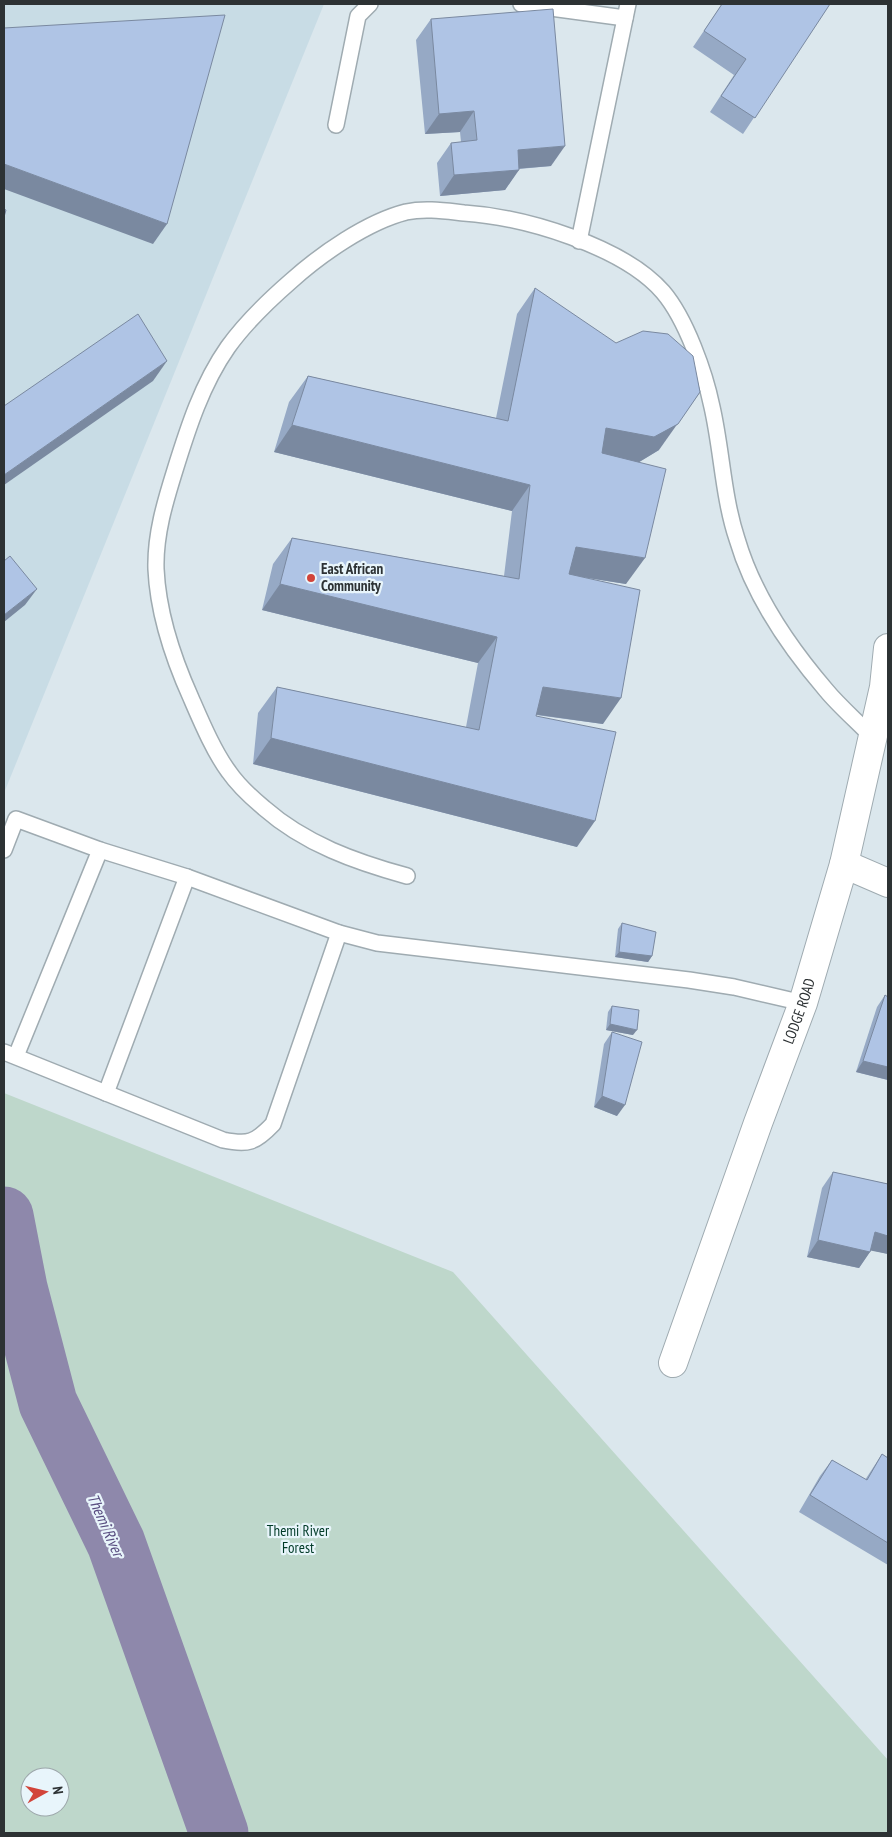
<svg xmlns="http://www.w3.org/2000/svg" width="892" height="1837" font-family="'PT Sans Narrow',sans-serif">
  <rect width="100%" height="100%" fill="#dbe7ed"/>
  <path fill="#c8dce5" d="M4,4H324L4,793Z"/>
  <path fill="#bed7cb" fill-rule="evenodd" d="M4,1093L453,1272L888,1760V1833H4ZM30,1777H60V1807H30Z"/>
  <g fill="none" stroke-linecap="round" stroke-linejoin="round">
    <path stroke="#8e88ab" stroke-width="59" d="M4,1216L18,1288L48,1403L116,1543L219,1833"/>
    <defs>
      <g id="service">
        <path d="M521,4L625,18"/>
        <path d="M336,125L358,16L370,4"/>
        <path d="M579,241L628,4"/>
        <path d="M4,850L16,819L100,850L187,877L339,933L377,943L689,980L734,987L803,1003"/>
        <path d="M407,876C356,862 305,844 264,808C252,798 238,785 229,772C214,752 201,721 191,698C173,658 158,613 156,569C155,535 165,502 175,470C188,428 202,384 228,347C246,322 268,301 291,281C321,254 367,222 406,212C425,208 445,211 464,213C524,217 623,246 663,292C686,319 705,373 712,407C722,451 723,497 737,539C753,594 789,647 826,690C840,707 858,722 873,738"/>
        <path d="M4,1052L223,1140C248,1145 255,1143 273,1124L339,933"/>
        <path d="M16,1056L100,850"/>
        <path d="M106,1093L187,877"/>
      </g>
      <g id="minor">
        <path d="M844,864L888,883"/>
        <path id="s1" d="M673,1363L758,1123L803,1003L844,864L884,687L888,648"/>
      </g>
    </defs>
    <use href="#service" stroke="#9fabb1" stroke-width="18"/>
    <use href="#minor" stroke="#9fabb1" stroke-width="30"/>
    <use href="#service" stroke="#fff" stroke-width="15"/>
    <use href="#minor" stroke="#fff" stroke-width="28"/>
  </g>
  <g fill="#96a9c5">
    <path d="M722,4H830L743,134L710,112L734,75L693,47Z"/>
    <path d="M431,19L551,166L519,169L505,190L440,196L437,163L451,143L461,142L460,132L425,134L416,40Z"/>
    <path d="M535,288L659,450L639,462L626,584L581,577L603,724L536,715L577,847L253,764L258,713L277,687L466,727L478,663L262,610L273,564L292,538L504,576L512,511L274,452L289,402L308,376L496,418L517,314Z"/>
    <path d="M622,923L652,956L648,962L615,957L618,929Z"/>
    <path d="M885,995L888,1080L856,1072L877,1007Z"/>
    <path d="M612,1006L633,1035L606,1030L608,1012Z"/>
    <path d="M612,1032L617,1116L594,1107L604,1044Z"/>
    <path d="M833,1172L888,1184V1254L871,1250L859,1268L807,1257L822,1188Z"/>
    <path d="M882,1454L888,1458V1565L799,1512L820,1476L832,1460L865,1480Z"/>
  </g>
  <g fill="#7a89a0">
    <path d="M474,111L460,132L425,134L439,114Z"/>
    <path d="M565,146L551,166L503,170L518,150Z"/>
    <path d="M4,164L167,224L153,244L4,189Z"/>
    <path d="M519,170L505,190L440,196L454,175Z"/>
    <path d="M167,361L153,381L4,485V475Z"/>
    <path d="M700,392L659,450L636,464L588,454L606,428Z"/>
    <path d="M292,425L530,485L512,511L274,452Z"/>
    <path d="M576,547L645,558L626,584L557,573Z"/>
    <path d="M280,584L497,637L478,663L262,610Z"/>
    <path d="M37,589L25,605L4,622V615Z"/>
    <path d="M543,687L621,698L603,724L525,713Z"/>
    <path d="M271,738L595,821L577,847L253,764Z"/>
    <path d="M619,952L652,956L648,962L615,957Z"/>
    <path d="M610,1024L637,1030L633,1035L606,1030Z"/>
    <path d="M863,1061L888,1067V1080L856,1072Z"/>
    <path d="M602,1096L625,1105L617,1116L594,1107Z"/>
    <path d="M875,1232L888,1236V1254L863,1249Z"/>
    <path d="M818,1240L870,1252L859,1268L807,1257Z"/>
  </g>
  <g fill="#afc4e5" stroke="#7a89a0">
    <path d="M722,4H830L755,118L721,96L746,59L704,31Z"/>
    <path d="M553,9L565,146L518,150L519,170L454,175L451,143L477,140L474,111L439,114L431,19Z"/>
    <path d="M225,15L167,224L4,164V28Z"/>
    <path d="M4,209L6,210L4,217Z"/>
    <path d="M535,288L616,343L643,331L668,334L693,356L700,392L678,424L654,437L606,428L602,453L666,469L645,558L576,547L569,574L640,590L621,698L543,687L536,716L616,732L595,821L271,738L277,687L479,730L497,637L280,584L292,538L519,579L530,485L292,425L308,376L508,421Z"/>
    <path d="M138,314L167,361L4,475V406Z"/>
    <path d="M10,556L37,589L4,615V561Z"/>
    <path d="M622,923L656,932L652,956L619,952Z"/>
    <path d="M885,995L888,997V1067L863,1061Z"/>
    <path d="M612,1006L639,1010L637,1030L610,1024Z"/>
    <path d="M612,1032L642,1042L625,1105L602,1096Z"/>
    <path d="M833,1172L888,1184V1236L875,1232L870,1252L818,1240Z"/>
    <path d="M882,1454L888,1458V1543L810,1495L832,1460L867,1480Z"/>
  </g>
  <circle fill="#d2443a" stroke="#e8f5fb" stroke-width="2" cx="311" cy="578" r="5"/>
  <g text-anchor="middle" stroke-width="4.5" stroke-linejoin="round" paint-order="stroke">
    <g font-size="15" font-weight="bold" fill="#2d3234" stroke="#e8f5fb" text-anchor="start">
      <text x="321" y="574">East African<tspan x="321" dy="17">Community</tspan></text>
    </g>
    <g font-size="15" fill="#2d3234" stroke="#e8f5fb">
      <text dy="5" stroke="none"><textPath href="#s1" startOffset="374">LODGE ROAD</textPath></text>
    </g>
    <g font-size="15" fill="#003a27" stroke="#e8f5fb">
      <text x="298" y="1536">Themi River<tspan x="298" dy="17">Forest</tspan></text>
    </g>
    <g font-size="16" font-style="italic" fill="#594e81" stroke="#e8f5fb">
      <text transform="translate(106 1525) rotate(66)" y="6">Themi River</text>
    </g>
  </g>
  <rect width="892" height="1837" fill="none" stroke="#2d3234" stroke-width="10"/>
  <g transform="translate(45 1792) rotate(82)"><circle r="24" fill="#e8f5fb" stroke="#9da7ab"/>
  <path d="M0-4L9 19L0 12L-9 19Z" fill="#d2443a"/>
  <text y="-8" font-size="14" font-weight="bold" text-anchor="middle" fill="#2d3234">N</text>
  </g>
</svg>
